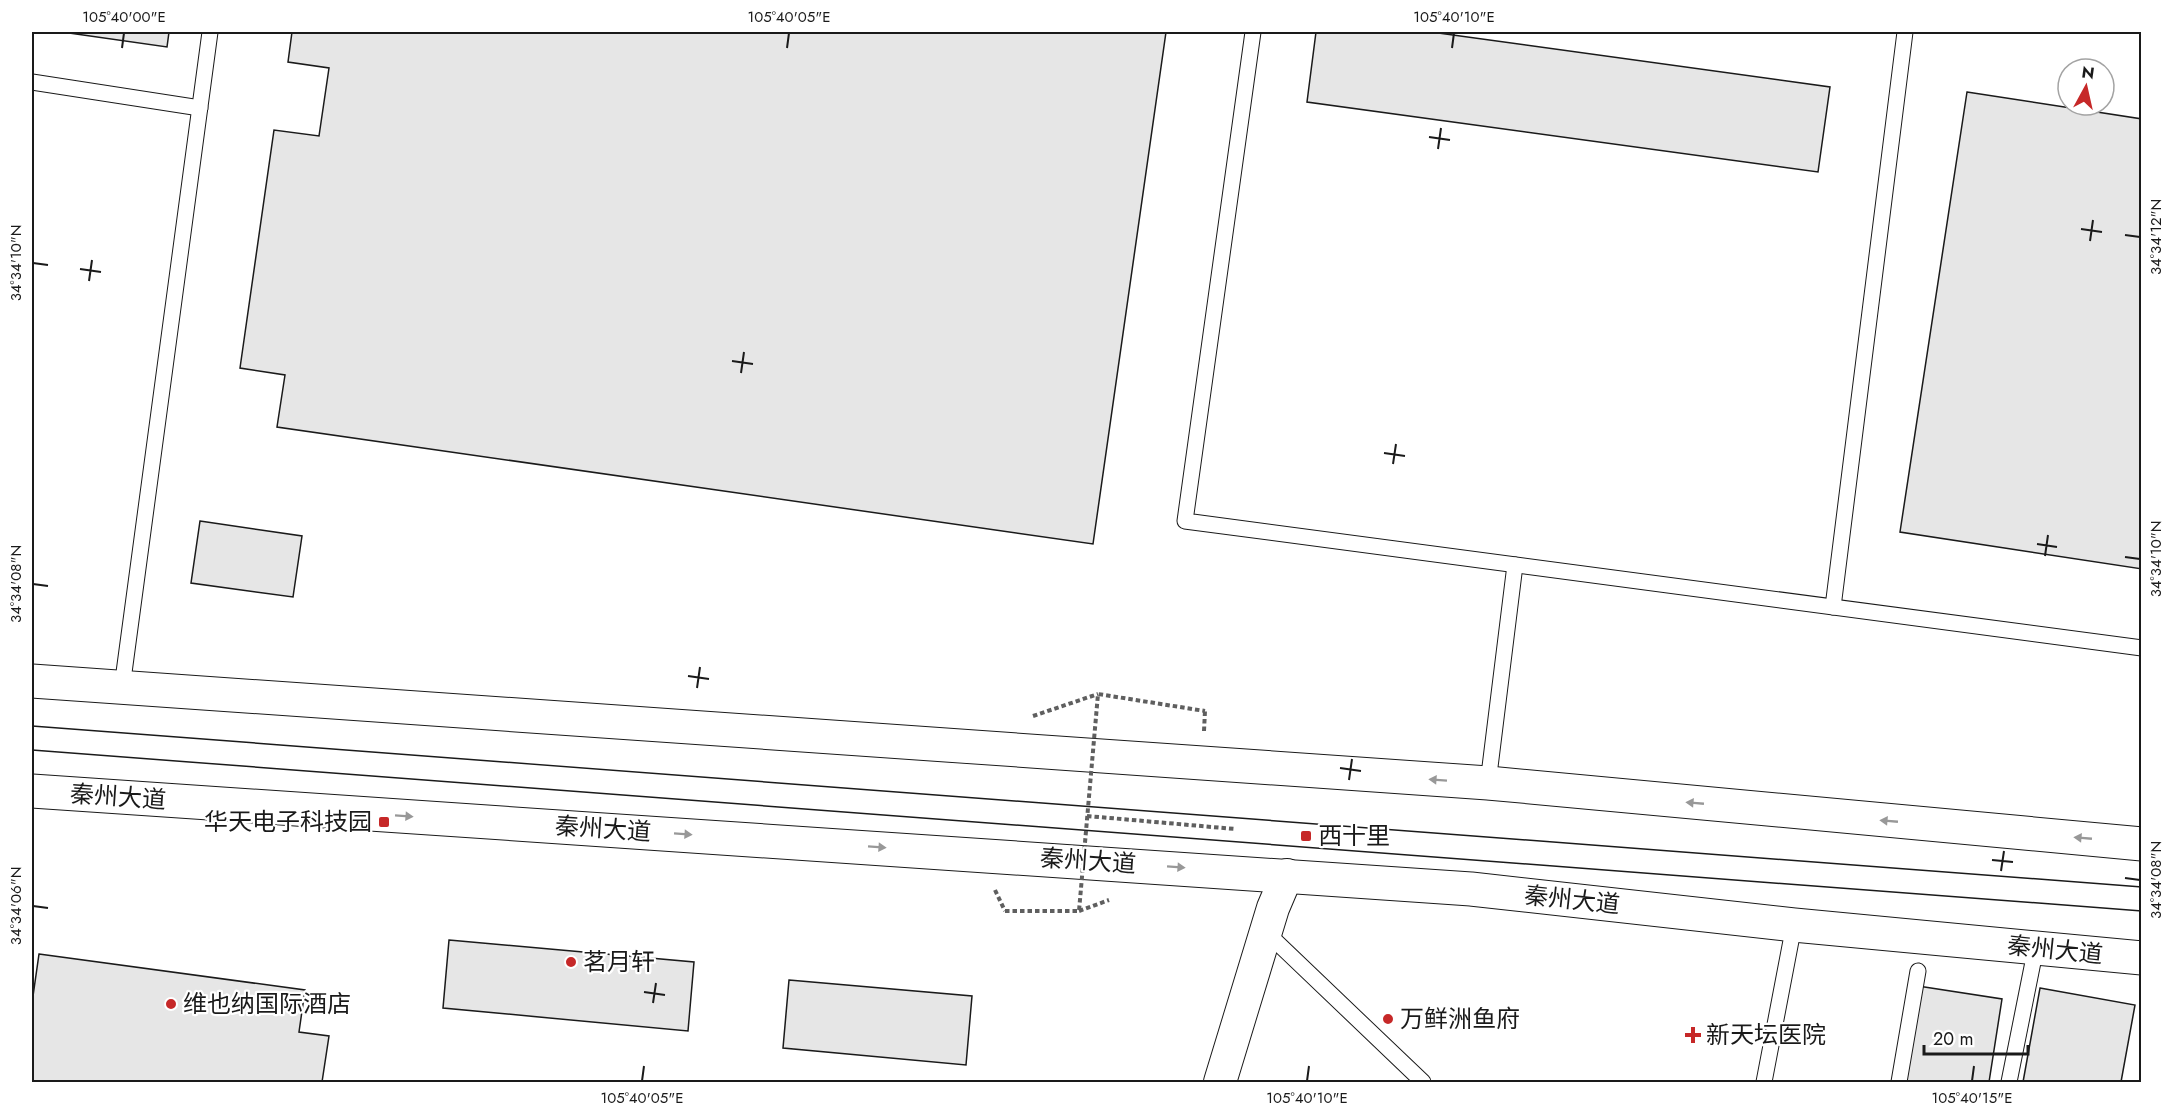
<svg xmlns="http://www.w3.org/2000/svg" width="2173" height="1114" font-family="Jost,'Noto Sans SC',sans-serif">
  <rect width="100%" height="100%" fill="#fff"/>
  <g fill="#e6e6e6" stroke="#1a1a1a" stroke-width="1.5">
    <path d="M62,32H169L167,47Z"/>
    <path d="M292,32H1166L1093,544L277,427L285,375L240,368L274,130L319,136L329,68L288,62Z"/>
    <path d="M1316,32H1431L1830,87L1818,172L1307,102Z"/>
    <path d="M1967,92L2142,119V569L1900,532Z"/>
    <path d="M200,521L302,536L293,597L191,583Z"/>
    <path d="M449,940L694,962L688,1031L443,1008Z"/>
    <path d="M39,954L305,990L299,1032L329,1036L322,1082H32V996H33Z"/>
    <path d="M789,980L972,996L966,1065L783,1048Z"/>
    <path d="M1918,986L2002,999L1989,1082H1904Z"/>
    <path d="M2040,988L2135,1005L2121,1082H2023Z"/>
  </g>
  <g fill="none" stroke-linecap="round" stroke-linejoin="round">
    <defs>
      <g id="lane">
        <path d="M1253,32L1185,521L2142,648"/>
        <path d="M32,82L200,108"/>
        <path d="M1833,607L1905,32"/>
        <path d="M124,687L123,680L210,32"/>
        <path d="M1488,783L1515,565"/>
        <path d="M1266,932L1423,1082"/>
        <path d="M1764,1082L1794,925"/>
        <path d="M1899,1082L1918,971"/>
        <path d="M2009,1082L2036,947"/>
      </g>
      <path id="street" d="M1220,1082L1273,908L1287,875"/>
      <g id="highway">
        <path d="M32,681L1488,783L2142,844"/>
        <path d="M32,791L1471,889L1794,925L2142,958"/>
      </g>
    </defs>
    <use href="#lane" stroke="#1a1a1a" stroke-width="17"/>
    <use href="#street" stroke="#1a1a1a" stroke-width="34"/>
    <use href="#highway" stroke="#1a1a1a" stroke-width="35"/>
    <g stroke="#5f5f5f" stroke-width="4" stroke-dasharray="4.5 3" stroke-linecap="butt">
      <path d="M1033,716L1098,694"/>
      <path d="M1204,731L1205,711"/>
      <path d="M1087,816L1235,829"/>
      <path d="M995,890L1005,911"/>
      <path d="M1079,911L1109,900"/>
    </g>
    <use href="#lane" stroke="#fff" stroke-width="15"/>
    <use href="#street" stroke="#fff" stroke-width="32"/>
    <use href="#highway" stroke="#fff" stroke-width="33"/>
    <g stroke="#1a1a1a" stroke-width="1.5">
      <path d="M32,726L2142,887"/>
      <path d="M32,750L2142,911"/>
    </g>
    <path stroke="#5f5f5f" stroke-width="4" stroke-dasharray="4.5 3" stroke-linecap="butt" d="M1005,911H1079L1098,694L1205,711"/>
  </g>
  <defs><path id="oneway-solid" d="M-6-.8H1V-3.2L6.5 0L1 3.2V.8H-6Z" transform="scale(1.5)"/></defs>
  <g fill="#989898">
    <use href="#oneway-solid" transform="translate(1438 780) rotate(-176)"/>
    <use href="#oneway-solid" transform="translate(1695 803) rotate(-175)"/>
    <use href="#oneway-solid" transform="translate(404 816) rotate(4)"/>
    <use href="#oneway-solid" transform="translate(1889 821) rotate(-175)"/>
    <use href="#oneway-solid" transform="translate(683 834) rotate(4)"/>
    <use href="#oneway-solid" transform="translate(2083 838) rotate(-175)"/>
    <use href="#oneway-solid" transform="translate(877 847) rotate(4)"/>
    <use href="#oneway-solid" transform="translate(1176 867) rotate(4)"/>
  </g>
  <path fill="none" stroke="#1a1a1a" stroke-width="2" d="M122,48L124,33M787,48L789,33M1452,48L1454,33M1429,137L1450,140M1438,149L1441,128M2081,229L2102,232M2125,235L2140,237M2090,241L2093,220M33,263L48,265M80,269L101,272M89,281L92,260M732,361L753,364M741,373L744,352M1384,453L1405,456M1393,464L1396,444M2037,544L2057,547M2045,556L2048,535M2125,557L2140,559M33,584L48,586M688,676L709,679M697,688L700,667M1340,768L1361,771M1349,780L1352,759M1992,860L2013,862M2001,871L2004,851M2125,878L2140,880M33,906L48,908M644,992L665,995M653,1003L656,983M642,1081L644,1066M1307,1081L1309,1066M1972,1081L1974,1066"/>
  <g fill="#c62828" stroke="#fff" stroke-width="2">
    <rect x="378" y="816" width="12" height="12" rx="3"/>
    <rect x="1300" y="830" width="12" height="12" rx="3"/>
    <circle cx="571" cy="962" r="6"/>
    <circle cx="171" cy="1004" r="6"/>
    <circle cx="1388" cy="1019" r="6"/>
    <path d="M1690 1026h6v6h6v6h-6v6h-6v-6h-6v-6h6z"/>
  </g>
  <g text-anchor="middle" stroke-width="4.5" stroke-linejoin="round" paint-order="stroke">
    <g font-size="24" fill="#1a1a1a" stroke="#fff">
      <text transform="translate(118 797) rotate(4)" y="8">秦州大道</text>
      <text transform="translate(603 829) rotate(4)" y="8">秦州大道</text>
      <text transform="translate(1088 861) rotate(4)" y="8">秦州大道</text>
      <text transform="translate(1572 900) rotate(6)" y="8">秦州大道</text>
      <text transform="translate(2055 950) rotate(6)" y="8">秦州大道</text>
    </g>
    <g font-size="24" fill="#1a1a1a" stroke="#fff" text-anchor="start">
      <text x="372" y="830" text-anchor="end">华天电子科技园</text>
      <text x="1318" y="844">西十里</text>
      <text x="583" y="970">茗月轩</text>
      <text x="183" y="1012">维也纳国际酒店</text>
      <text x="1400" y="1027">万鲜洲鱼府</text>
      <text x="1706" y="1043">新天坛医院</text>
    </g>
  </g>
  <rect width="2173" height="1114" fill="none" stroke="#ffffff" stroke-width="66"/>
  <g transform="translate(2086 87) rotate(8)"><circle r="28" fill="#ffffff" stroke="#a3a3a3" stroke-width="1.5"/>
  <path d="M0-4.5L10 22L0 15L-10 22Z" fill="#c62828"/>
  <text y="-9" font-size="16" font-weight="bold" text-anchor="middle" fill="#1a1a1a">N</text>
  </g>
  <path d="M1924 1045v9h104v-9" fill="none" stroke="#1a1a1a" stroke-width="3"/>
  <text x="1933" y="1045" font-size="18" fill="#1a1a1a" stroke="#ffffff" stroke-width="4.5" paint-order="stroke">20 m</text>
  <rect x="33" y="33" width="2107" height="1048" fill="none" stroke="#1a1a1a" stroke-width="2"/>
  <g font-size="15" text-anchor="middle" fill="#1a1a1a">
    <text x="124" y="22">105°40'00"E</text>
    <text x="789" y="22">105°40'05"E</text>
    <text x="1454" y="22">105°40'10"E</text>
    <text transform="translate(2156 237) rotate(-90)" y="5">34°34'12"N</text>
    <text transform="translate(16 263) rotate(-90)" y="5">34°34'10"N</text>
    <text transform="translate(2156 559) rotate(-90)" y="5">34°34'10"N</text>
    <text transform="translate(16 584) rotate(-90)" y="5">34°34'08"N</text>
    <text transform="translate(2156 880) rotate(-90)" y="5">34°34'08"N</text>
    <text transform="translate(16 906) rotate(-90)" y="5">34°34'06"N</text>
    <text x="642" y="1103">105°40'05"E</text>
    <text x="1307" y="1103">105°40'10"E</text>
    <text x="1972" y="1103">105°40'15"E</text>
  </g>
</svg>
